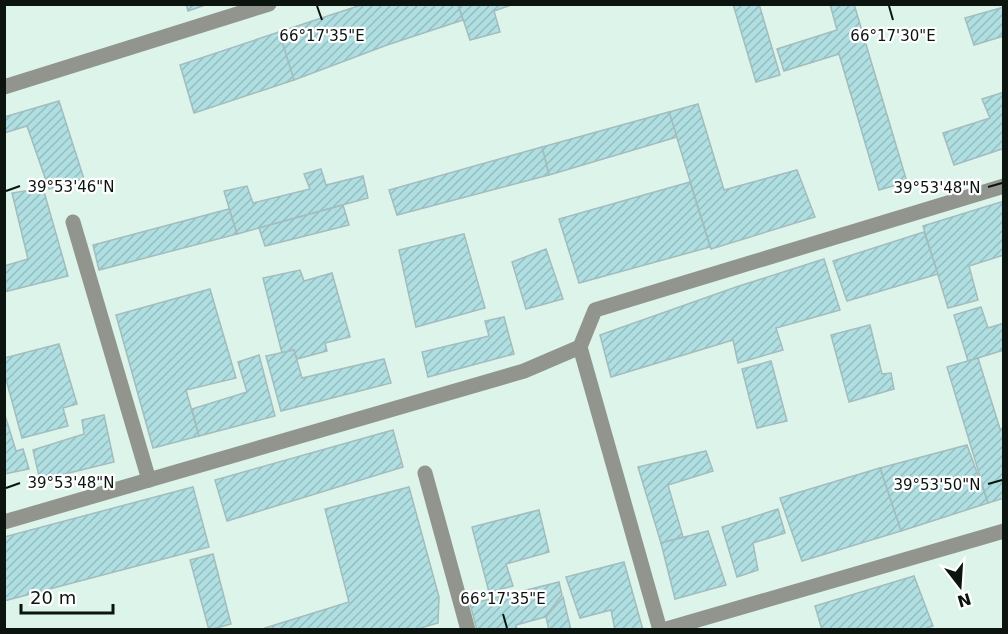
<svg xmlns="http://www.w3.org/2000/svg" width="1008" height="634" font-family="'DejaVu Sans',sans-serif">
  <defs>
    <pattern id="building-hatch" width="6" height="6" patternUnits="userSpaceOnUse" patternTransform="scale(1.5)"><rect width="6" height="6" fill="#b0dfe2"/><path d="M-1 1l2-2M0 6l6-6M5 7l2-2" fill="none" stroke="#96bec1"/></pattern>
  </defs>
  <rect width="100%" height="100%" fill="#ddf4ea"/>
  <g fill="url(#building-hatch)" stroke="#a3bcbd" stroke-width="1.5">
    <path d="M186,4H208L188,11Z"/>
    <path d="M364,4H458L463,20L387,45L294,80L279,32Z"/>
    <path d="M458,4H514L494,11L500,32L470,40Z"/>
    <path d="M733,4H759L780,75L756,82Z"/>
    <path d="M830,4H854L907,182L879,190L839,54L784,71L777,49L837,30Z"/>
    <path d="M1004,7V36L974,45L965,18Z"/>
    <path d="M279,32L294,80L194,113L180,65Z"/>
    <path d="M1004,92V152L1002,149L954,165L943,133L990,118L982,99Z"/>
    <path d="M59,101L84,179L49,189L27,126L4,133V117Z"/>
    <path d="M698,104L724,190L797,170L815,217L711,249L669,112Z"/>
    <path d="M669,112L677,137L549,175L542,147Z"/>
    <path d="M542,147L549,175L397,215L389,190Z"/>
    <path d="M321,169L326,185L363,176L368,198L237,234L224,191L247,186L253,203L310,189L304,174Z"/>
    <path d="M690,182L710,247L579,283L559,219Z"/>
    <path d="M43,188L68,276L4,292V266L28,259L12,193Z"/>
    <path d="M1004,201V255L969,266L978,300L948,308L923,226Z"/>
    <path d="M343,205L349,225L265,246L259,228Z"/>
    <path d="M229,209L237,234L99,270L93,245Z"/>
    <path d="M924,232L938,274L847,301L833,261Z"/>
    <path d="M464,234L485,308L416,327L399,250Z"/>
    <path d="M546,249L563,299L526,309L512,262Z"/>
    <path d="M824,259L840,310L776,328L783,350L738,363L733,340L611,377L600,335L736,287Z"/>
    <path d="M300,270L304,281L332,273L350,337L325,343L327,351L297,359L294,350L282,353L263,278Z"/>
    <path d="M210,289L236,378L186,390L199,436L153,448L116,315Z"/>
    <path d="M981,307L988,328L1004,323V350L968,361L954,315Z"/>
    <path d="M504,317L514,354L428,377L422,352L489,336L485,321Z"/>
    <path d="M870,325L882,374L891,373L894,389L849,402L831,335Z"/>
    <path d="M59,344L77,404L63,408L68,426L22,438L4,372V358Z"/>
    <path d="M294,350L302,378L384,359L391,383L281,411L266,356Z"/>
    <path d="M259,355L275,416L199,436L192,409L247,392L238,362Z"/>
    <path d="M978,358L1000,429L1004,428V498L988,503L947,367Z"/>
    <path d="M771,361L787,421L757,428L742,369Z"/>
    <path d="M4,412L16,451L23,449L29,469L4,474Z"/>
    <path d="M104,415L114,462L40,480L33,450L84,434L82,420Z"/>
    <path d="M393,430L403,467L227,521L215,480Z"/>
    <path d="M967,445L988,503L901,531L880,468Z"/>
    <path d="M706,451L713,471L668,485L683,537L661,543L638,467Z"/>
    <path d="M880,468L901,531L802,561L780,498Z"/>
    <path d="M193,487L209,547L4,601V537Z"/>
    <path d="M409,487L439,597L438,623L414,630H266L265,628L349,602L325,509Z"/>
    <path d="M778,509L785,533L753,543L758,570L737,577L722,527Z"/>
    <path d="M539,510L549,552L506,564L513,586L489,592L472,527Z"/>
    <path d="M708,531L726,585L675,599L661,543Z"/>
    <path d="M213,554L231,624L209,630L190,560Z"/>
    <path d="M624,562L643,630H615L611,610L580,618L566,577Z"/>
    <path d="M914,576L933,626L921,630H822L815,606Z"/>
    <path d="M559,582L562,595L545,617L516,625L517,630H477L470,604Z"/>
    <path d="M563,597L571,630H549L546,617Z"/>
  </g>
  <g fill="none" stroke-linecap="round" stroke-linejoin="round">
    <g stroke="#91958e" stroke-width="15">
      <path d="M4,87L269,4"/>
      <path d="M73,222L149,480"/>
      <path d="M580,347L660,630"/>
      <path d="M425,473L468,630"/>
      <path d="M4,522L524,371L580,347L595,310L1004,186"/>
      <path d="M663,630L1004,531"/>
    </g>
  </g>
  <path fill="none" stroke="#0c1410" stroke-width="2" d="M317,6L322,20M889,6L893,20M988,187L1002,183M6,191L20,186M988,484L1002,480M6,488L20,483M503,614L507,628"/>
  <g font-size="15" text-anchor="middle" fill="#0c1410" stroke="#fff" stroke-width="4.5" stroke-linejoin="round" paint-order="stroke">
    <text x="322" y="41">66°17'35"E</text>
    <text x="893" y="41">66°17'30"E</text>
    <text x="71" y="192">39°53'46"N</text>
    <text x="937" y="193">39°53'48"N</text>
    <text x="71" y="488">39°53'48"N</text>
    <text x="937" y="490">39°53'50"N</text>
    <text x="503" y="604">66°17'35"E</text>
  </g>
  <rect width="1008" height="634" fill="none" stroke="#0c1410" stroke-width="12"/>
  <g transform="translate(960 586) rotate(163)" stroke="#ffffff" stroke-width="4.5" paint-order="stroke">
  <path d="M0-4.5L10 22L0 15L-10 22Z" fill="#0c1410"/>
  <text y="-9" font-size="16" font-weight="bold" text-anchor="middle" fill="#0c1410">N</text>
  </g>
  <path d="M21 604v9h92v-9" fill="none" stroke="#0c1410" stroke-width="3"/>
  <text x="30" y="604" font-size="18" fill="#0c1410" stroke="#ffffff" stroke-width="4.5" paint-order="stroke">20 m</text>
</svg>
